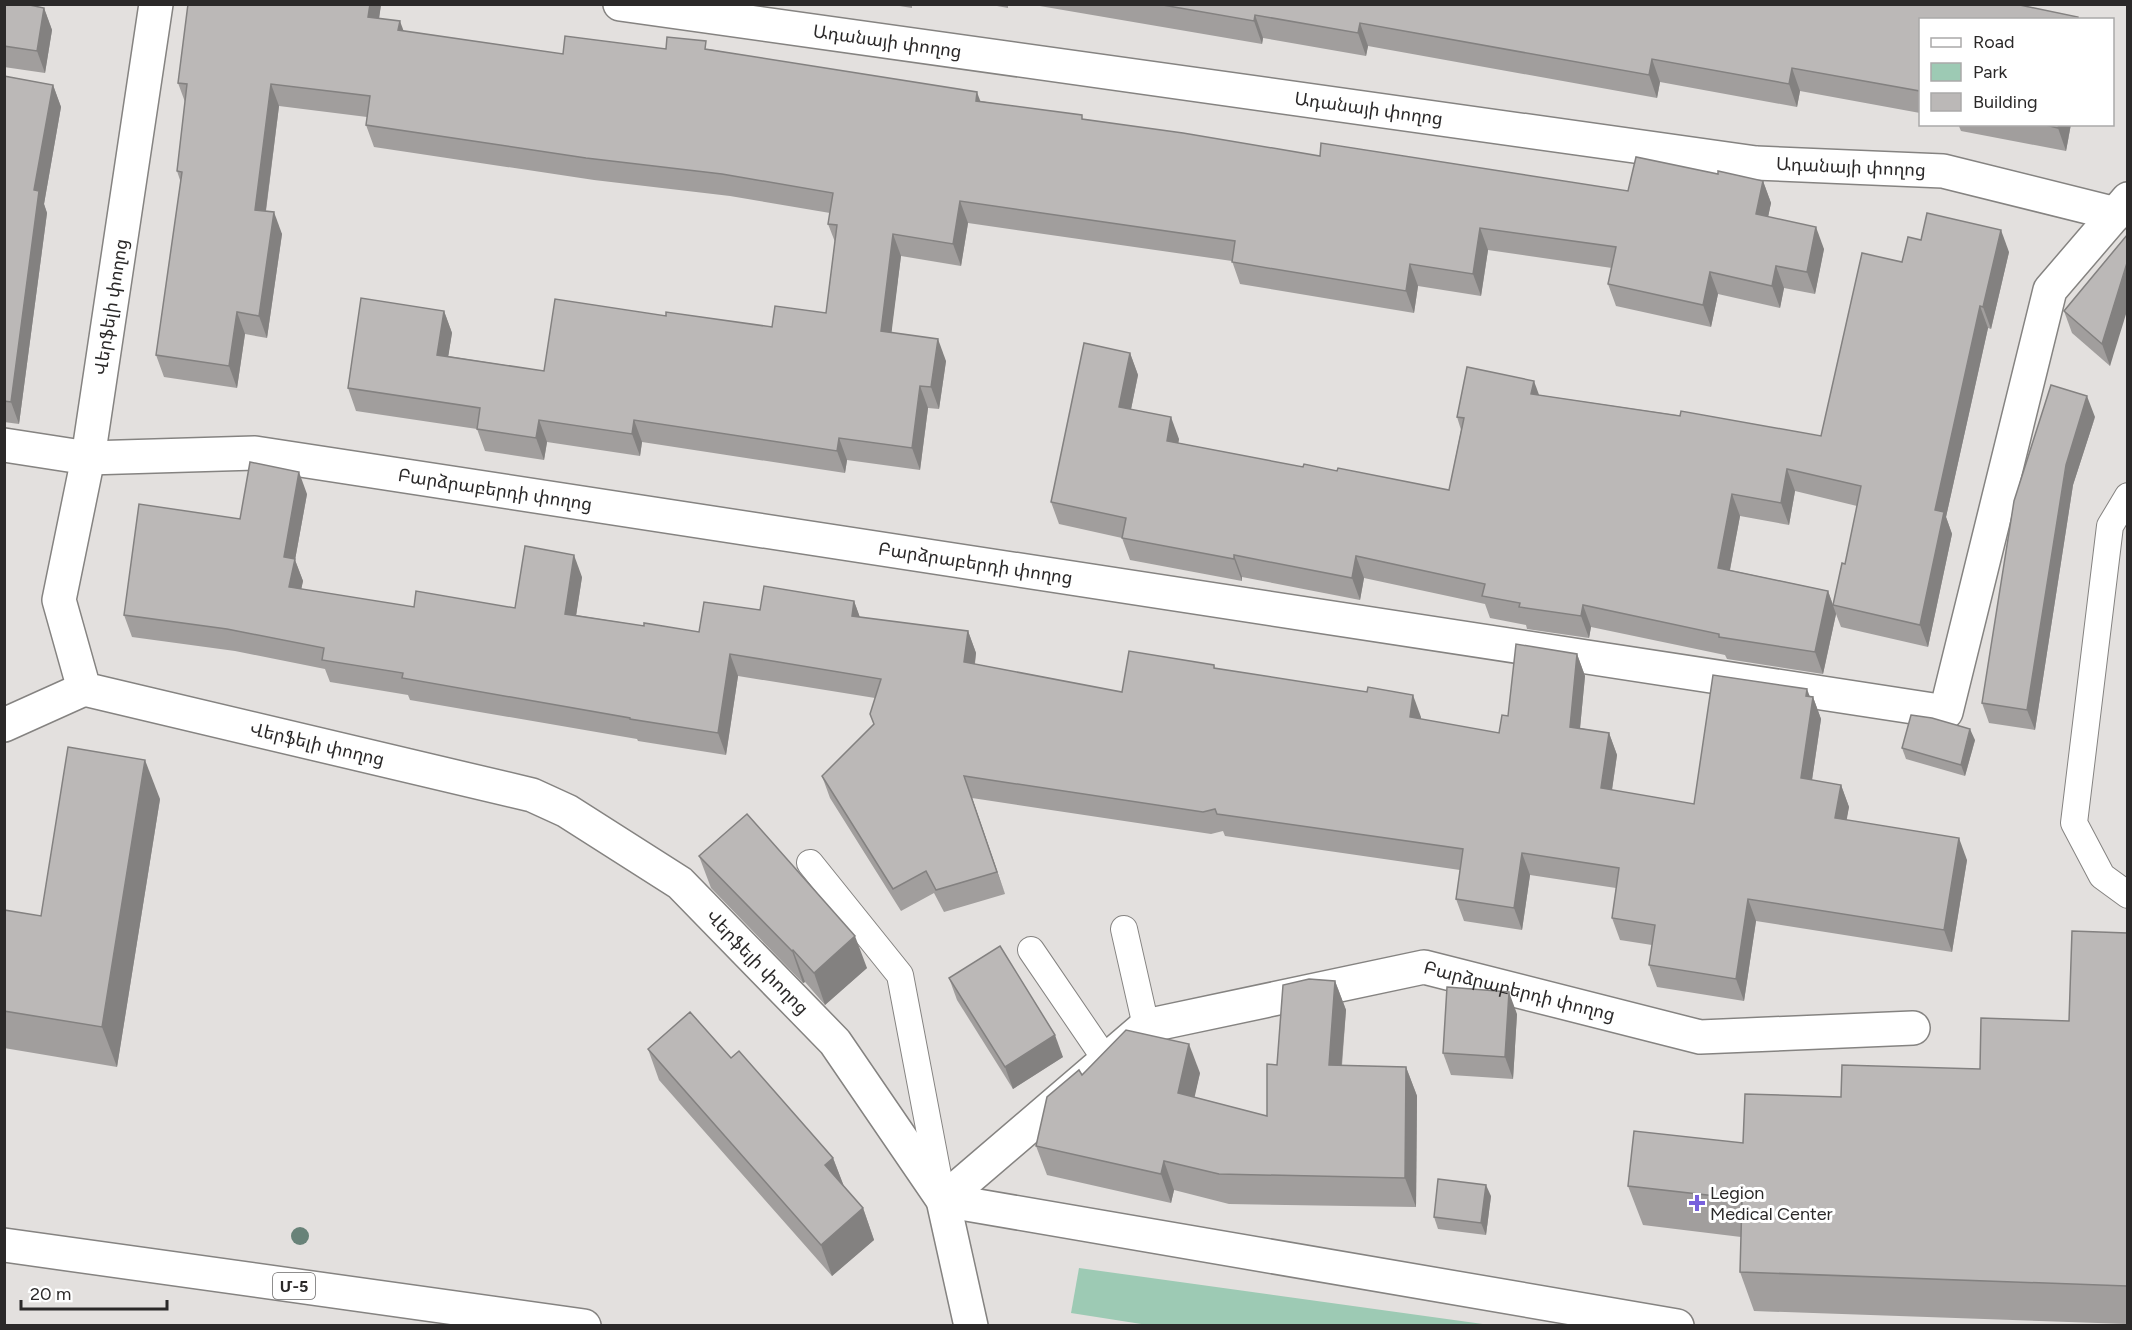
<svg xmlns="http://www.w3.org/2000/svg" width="2132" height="1330" font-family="Figtree,'Noto Sans Armenian',sans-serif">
  <rect width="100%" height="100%" fill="#e3e0de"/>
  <path fill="#9dcab4" d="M1079,1268L1490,1325L1154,1326L1071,1313Z"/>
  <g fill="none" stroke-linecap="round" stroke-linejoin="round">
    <defs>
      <g id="service">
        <path d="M2128,496L2110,526L2074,823L2102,876L2128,895"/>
        <path d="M810,863L900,975L941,1191"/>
        <path d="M1124,929L1146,1026"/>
        <path d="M1031,950L1106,1060"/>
      </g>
      <g id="minor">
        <path id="s1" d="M620,4L1756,163L1943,171L2116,214"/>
        <path id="s2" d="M4,445L88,458L255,453L1946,712L2050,290L2128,199"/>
        <path d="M4,725L84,689"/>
        <path id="s3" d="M943,1200L1146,1026L1424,967L1700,1037L1913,1028"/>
        <path d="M943,1200L1677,1326"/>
      </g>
      <g id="tertiary">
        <path id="s4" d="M156,4L88,458L59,600L84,689L532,795L567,811L680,883L835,1042L943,1200L971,1326"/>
      </g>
      <path id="trunk" d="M4,1245L584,1326"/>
    </defs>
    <use href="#service" stroke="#858381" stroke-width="28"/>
    <use href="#minor" stroke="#858381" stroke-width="36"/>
    <use href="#tertiary" stroke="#858381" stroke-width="36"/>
    <use href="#trunk" stroke="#858381" stroke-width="36"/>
    <use href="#service" stroke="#fff" stroke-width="26"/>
    <use href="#minor" stroke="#fff" stroke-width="33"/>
    <use href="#tertiary" stroke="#fff" stroke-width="33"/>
    <use href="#trunk" stroke="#fff" stroke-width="33"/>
  </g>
  <circle fill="#688278" cx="300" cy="1236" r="9"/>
  <g fill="#a19e9d" fill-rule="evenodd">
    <path d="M381,4L379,18L403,31L563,54L666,49H709L981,101L1084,119L1320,156L1628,191L1718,174L1763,181L1771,203L1768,217L1824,249L1815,294L1784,288L1780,308L1718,294L1711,327L1616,306L1608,284L1612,268L1488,250L1481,296L1418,286L1414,313L1240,284L1232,261L968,223L961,266L901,256L891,332L946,361L939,409L928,408L920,470L847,460L845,473L642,442L640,456L547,442L544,460L485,451L477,429L356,411L348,388L444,311L452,333L448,356L544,371L666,316L772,327L826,313L835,242L828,224L830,213L730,196L594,180L374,147L366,125L367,117L279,106L266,211L282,234L267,338L245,334L237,388L164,377L156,355L181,183L177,171L185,102L178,83Z"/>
    <path d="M887,4H912V8Z"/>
    <path d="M986,4H1008V8Z"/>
    <path d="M1028,4H2027L2026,7L1920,20V113L1800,91L1797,107L1660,82L1657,98L1368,46L1366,56L1263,38L1262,44Z"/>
    <path d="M44,8L52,30L45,73L4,67V46Z"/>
    <path d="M4,76L53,85L61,107L44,204L47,213L19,424L4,422Z"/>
    <path d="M1958,124H2071L2066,151L1961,131Z"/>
    <path d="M2127,235L2110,366L2072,333L2064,311Z"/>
    <path d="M1921,240L2009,252L1991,329L1988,328L1946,517L1952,534L1928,647L1841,627L1836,614L1823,674L1727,659L1725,655L1591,627L1589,638L1527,629L1526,625L1490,618L1485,604L1364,578L1360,600L1242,577V581L1130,560L1122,538L1059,524L1051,502L1130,353L1138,375L1131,409L1179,439L1178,443L1303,467L1337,471L1449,490L1461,430L1457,417L1539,395L1821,436L1902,262ZM1795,491L1857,506L1845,564L1833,605L1828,591L1730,570L1740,516L1789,525Z"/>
    <path d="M2095,417L2073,485L2035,730L1989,723L1982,703Z"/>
    <path d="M307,494L295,560L303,581L301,589L414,607L515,608L582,577L576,615L644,626L699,632L760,610L854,601L860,618L968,631L976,653L975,664L1122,692L1214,665L1215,668L1421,717V719L1499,733L1508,716L1577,654L1585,676L1580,728L1609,733L1617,755L1612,790L1694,804L1810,696L1813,697L1821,719L1812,780L1841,785L1849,807L1846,820L1967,860L1952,952L1756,921L1744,1001L1657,987L1649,965L1652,945L1620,940L1612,918L1616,888L1530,875L1522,930L1464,921L1456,899L1460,870L1225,836L1223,831L1211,834L972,798L1005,894L944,912L934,893L901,911L830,798L822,776L874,724L875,698L738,676L726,755L638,741L637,739L410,700L408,695L330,682L325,669L235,651L132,637L124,615L240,519Z"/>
    <path d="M1975,740L1965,776L1906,759L1902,748Z"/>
    <path d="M160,799L117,1067L4,1048V910L41,916Z"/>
    <path d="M699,856L867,968L825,1005L805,982L803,983L711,888Z"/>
    <path d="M2127,933V1324L1754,1311L1740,1272L1741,1237L1643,1225L1628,1186L1743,1143L1841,1097L1980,1069L2069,1021Z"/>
    <path d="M949,978L1063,1057L1013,1089L957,1000Z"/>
    <path d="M1335,981L1346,1010L1342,1066L1406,1067L1417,1096L1416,1207L1229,1204L1174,1190L1171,1203L1047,1175L1036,1146L1082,1075L1200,1073L1194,1097L1267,1116L1277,1065Z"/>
    <path d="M1517,1014L1513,1079L1451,1075L1443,1053Z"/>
    <path d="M648,1049L731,1058L833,1158L844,1187L863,1208L874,1240L832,1276L659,1080Z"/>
    <path d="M1491,1196L1486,1235L1438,1229L1434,1217Z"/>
  </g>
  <g fill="#838180">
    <path d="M370,4L381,5L376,39L368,17Z"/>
    <path d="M44,8L52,30L45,73L37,51Z"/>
    <path d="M1255,15L1263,38L1262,44L1254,21Z"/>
    <path d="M400,21L408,43L398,30Z"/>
    <path d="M1360,23L1368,46L1366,56L1358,33Z"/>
    <path d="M1652,59L1660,82L1657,98L1649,75Z"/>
    <path d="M1792,68L1800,91L1797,107L1789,84Z"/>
    <path d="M271,84L279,106L263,232L255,210Z"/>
    <path d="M53,85L61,107L44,204L47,213L19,424L11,402L34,190Z"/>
    <path d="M977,92L985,114L976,101Z"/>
    <path d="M2059,124H2071L2066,151L2058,128Z"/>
    <path d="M1763,181L1771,203L1764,236L1756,214Z"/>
    <path d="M960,201L968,223L961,266L953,244Z"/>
    <path d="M274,212L282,234L267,338L259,316Z"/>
    <path d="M1816,227L1824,249L1815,294L1807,272Z"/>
    <path d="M1480,228L1488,250L1481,296L1473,274Z"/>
    <path d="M2001,230L2009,252L1991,329L1983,307Z"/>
    <path d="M893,234L901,256L889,353L881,331Z"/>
    <path d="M2127,263V311L2110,366L2102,344Z"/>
    <path d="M1410,264L1418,286L1414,313L1406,291Z"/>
    <path d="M1776,266L1784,288L1780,308L1772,286Z"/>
    <path d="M1710,272L1718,294L1711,327L1703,305Z"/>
    <path d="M1980,306L1988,328L1946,517L1952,534L1928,647L1920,625L1935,510Z"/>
    <path d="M444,311L452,333L445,377L437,355Z"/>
    <path d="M237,312L245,334L237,388L229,366Z"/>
    <path d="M938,339L946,361L939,409L931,387Z"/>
    <path d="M1130,353L1138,375L1127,429L1119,407Z"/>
    <path d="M1534,381L1542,403L1531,394Z"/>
    <path d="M920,386L928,408L920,470L912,448Z"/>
    <path d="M2087,396L2095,417L2073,485L2035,730L2027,710L2066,465Z"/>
    <path d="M1171,417L1179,439L1175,463L1167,441Z"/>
    <path d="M539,420L547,442L544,460L536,438Z"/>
    <path d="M634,420L642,442L640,456L632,434Z"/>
    <path d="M839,438L847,460L845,473L837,451Z"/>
    <path d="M1787,469L1795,491L1789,525L1781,503Z"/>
    <path d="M299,472L307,494L295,560L303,581L297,609L289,587L284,557Z"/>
    <path d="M1732,494L1740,516L1726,590L1718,568Z"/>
    <path d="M574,555L582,577L573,636L565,614Z"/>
    <path d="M1234,555L1242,577V581L1234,559Z"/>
    <path d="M1356,556L1364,578L1360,600L1352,578Z"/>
    <path d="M1828,591L1836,614L1823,674L1815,652Z"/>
    <path d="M854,601L862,623L852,616Z"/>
    <path d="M1583,605L1591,627L1589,638L1581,616Z"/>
    <path d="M968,631L976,653L972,684L964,662Z"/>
    <path d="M730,654L738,676L726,755L718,733Z"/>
    <path d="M1577,654L1585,676L1578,749L1570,727Z"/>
    <path d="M1807,689L1812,702L1813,697L1821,719L1809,800L1801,778L1806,696Z"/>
    <path d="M1413,695L1421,717L1418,739L1410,717Z"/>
    <path d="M1970,729L1975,740L1965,776L1961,765Z"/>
    <path d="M1609,733L1617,755L1609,810L1601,788Z"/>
    <path d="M145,760L160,799L117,1067L102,1027Z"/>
    <path d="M964,776L972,798L1005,894L997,872Z"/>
    <path d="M1841,785L1849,807L1843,840L1835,818Z"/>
    <path d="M1959,838L1967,860L1952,952L1944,930Z"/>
    <path d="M1522,853L1530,875L1522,930L1514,908Z"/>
    <path d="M1748,899L1756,921L1744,1001L1736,979Z"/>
    <path d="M855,936L867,968L825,1005L814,973Z"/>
    <path d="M793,950L805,982L803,983L792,951Z"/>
    <path d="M1335,981L1346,1010L1339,1095L1329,1065Z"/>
    <path d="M1509,992L1517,1014L1513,1079L1505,1057Z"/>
    <path d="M1055,1035L1063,1057L1013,1089L1005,1067Z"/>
    <path d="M1189,1044L1200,1073L1189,1122L1178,1093Z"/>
    <path d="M1406,1067L1417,1096L1416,1207L1405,1178Z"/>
    <path d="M833,1158L845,1189L825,1165Z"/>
    <path d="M1164,1161L1174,1190L1171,1203L1161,1174Z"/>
    <path d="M1486,1185L1491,1196L1486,1235L1481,1223Z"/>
    <path d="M863,1208L874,1240L832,1276L821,1245Z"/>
  </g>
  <g fill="#bbb8b7" stroke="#838180" stroke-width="1.5">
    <path d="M4,4H25L44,8L37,51L4,46Z"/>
    <path d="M188,4H370L368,17L400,21L398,30L563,54L565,36L666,49L667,37L706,41L705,49L977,92L976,101L1082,115V119L1183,133L1320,156L1321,143L1628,191L1636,157L1718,174V171L1763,181L1756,214L1816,227L1807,272L1776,266L1772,286L1710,272L1703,305L1608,284L1616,247L1480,228L1473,274L1410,264L1406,291L1232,262L1235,241L960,201L953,244L893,234L881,331L938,339L931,387L920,386L912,448L839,438L837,451L634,420L632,434L539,420L536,438L477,429L480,408L348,388L361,298L444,311L437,355L544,371L555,299L666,316V312L772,327L775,306L826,313L837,225L828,224L833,193L722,174L586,158L366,125L370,96L271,84L255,210L274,212L259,316L237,312L229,366L156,355L182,172L177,171L187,84L178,83Z"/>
    <path d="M1157,4H2015L2078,17V20H1920V91L1792,68L1789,84L1652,59L1649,75L1360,23L1358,33L1255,15L1254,21Z"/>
    <path d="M4,76L53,85L34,190L39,191L11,402L4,401Z"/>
    <path d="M2042,124H2059L2058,128Z"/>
    <path d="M1927,213L2001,230L1983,307L1980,306L1935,510L1944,512L1920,625L1833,605L1842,563L1845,564L1861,486L1787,469L1781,503L1732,494L1718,568L1828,591L1815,652L1719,637V634L1583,605L1581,616L1519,607L1520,603L1482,596L1485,584L1356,556L1352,578L1234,555V559L1122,538L1126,518L1051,502L1084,343L1130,353L1119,407L1171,417L1167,441L1303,467L1304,464L1337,471L1338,468L1449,490L1464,418L1457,417L1467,367L1534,381L1531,394L1680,416L1681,411L1821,436L1862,253L1902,262L1908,237L1921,240Z"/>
    <path d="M2127,235V263L2102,344L2064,311Z"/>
    <path d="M2051,385L2087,396L2066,465L2027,710L1982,703L2014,501Z"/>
    <path d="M250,462L299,472L284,557L295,559L289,587L414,607L416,591L515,608L525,546L574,555L565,614L644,626V623L699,632L704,602L760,610L764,586L854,601L852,616L968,631L964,662L1122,692L1129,651L1214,665V668L1367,692L1368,687L1413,695L1410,717L1499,733L1502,715L1508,716L1516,644L1577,654L1570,727L1609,733L1601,788L1694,804L1713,675L1807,689L1806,696L1813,697L1801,778L1841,785L1835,818L1959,838L1944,930L1748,899L1736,979L1649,965L1655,925L1612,918L1619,868L1522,853L1514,908L1456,899L1463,849L1217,814L1215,809L1203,812L964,776L997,872L936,890L926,871L893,889L822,776L874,724L870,714L881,679L730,654L718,733L630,719V718L402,678L403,673L322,660L324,648L227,629L124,615L139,504L240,519Z"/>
    <path d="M1911,715L1932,718L1970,729L1961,765L1902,748Z"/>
    <path d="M68,747L145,760L102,1027L4,1011V910L41,916Z"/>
    <path d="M747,814L855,936L814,973L793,950L792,951L699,856Z"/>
    <path d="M2072,931L2127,933V1286L1740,1272L1742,1199L1628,1186L1634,1131L1743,1143L1745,1094L1841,1097L1842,1065L1980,1069L1981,1018L2069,1021Z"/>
    <path d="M1000,946L1055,1035L1005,1067L949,978Z"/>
    <path d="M1309,979L1335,981L1329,1065L1406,1067L1405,1178L1219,1174L1164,1161L1161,1174L1036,1146L1047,1097L1079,1070L1082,1075L1126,1030L1189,1044L1178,1093L1267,1116V1064L1277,1065L1283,985Z"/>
    <path d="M1447,987L1509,992L1505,1057L1443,1053Z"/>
    <path d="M690,1012L731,1058L739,1051L833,1158L825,1165L863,1208L821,1245L648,1049Z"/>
    <path d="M1438,1179L1486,1185L1481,1223L1434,1217Z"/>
  </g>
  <path fill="#7861dc" stroke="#fff" stroke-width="2" d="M1694 1194h6v6h6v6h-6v6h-6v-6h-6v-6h6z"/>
  <g text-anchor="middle" stroke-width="6" stroke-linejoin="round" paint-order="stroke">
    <rect fill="#fff" stroke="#6b6969" stroke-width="1.5" x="273" y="1273" width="42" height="26" rx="4.5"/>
    <g font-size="16" font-weight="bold" fill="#2b2929">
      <text x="294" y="1292">Մ-5</text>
    </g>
    <g font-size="18" fill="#2b2929" stroke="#fff">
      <text dy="6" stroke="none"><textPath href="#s1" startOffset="270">Ադանայի փողոց</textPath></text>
      <text dy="6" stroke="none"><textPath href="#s1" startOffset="756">Ադանայի փողոց</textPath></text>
      <text dy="6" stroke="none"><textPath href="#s1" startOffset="1242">Ադանայի փողոց</textPath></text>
      <text transform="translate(111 307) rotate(-81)" y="6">Վերֆելի փողոց</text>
      <text dy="6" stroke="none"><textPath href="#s2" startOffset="495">Բարձրաբերդի փողոց</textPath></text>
      <text dy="6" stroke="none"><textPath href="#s2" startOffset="981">Բարձրաբերդի փողոց</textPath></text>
      <text dy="6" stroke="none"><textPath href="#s4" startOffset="936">Վերֆելի փողոց</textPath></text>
      <text dy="6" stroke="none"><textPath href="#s4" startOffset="1440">Վերֆելի փողոց</textPath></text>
      <text dy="6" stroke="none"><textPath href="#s3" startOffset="650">Բարձրաբերդի փողոց</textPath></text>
    </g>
    <g font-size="18" fill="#2b2929" stroke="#fff" text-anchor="start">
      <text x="1710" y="1199">Legion<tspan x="1710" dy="21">Medical Center</tspan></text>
    </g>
  </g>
  <rect width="2132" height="1330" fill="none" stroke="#2b2929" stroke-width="12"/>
  <rect x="1919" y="18" width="195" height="108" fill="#ffffff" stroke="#aaa9a9" stroke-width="1.5"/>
  <rect x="1931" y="38" width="30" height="9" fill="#ffffff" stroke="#aaa9a9" stroke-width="1.5"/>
  <text x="1973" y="48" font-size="18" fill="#2b2929">Road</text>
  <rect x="1931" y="63" width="30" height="18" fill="#9dcab4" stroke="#aaa9a9" stroke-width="1.5"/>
  <text x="1973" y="78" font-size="18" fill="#2b2929">Park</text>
  <rect x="1931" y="93" width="30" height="18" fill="#bbb8b7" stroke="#aaa9a9" stroke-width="1.5"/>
  <text x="1973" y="108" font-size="18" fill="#2b2929">Building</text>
  <path d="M21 1300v9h146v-9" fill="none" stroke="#2b2929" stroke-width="3"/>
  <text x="30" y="1300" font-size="18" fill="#2b2929" stroke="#ffffff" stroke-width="4.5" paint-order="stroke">20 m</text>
</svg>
